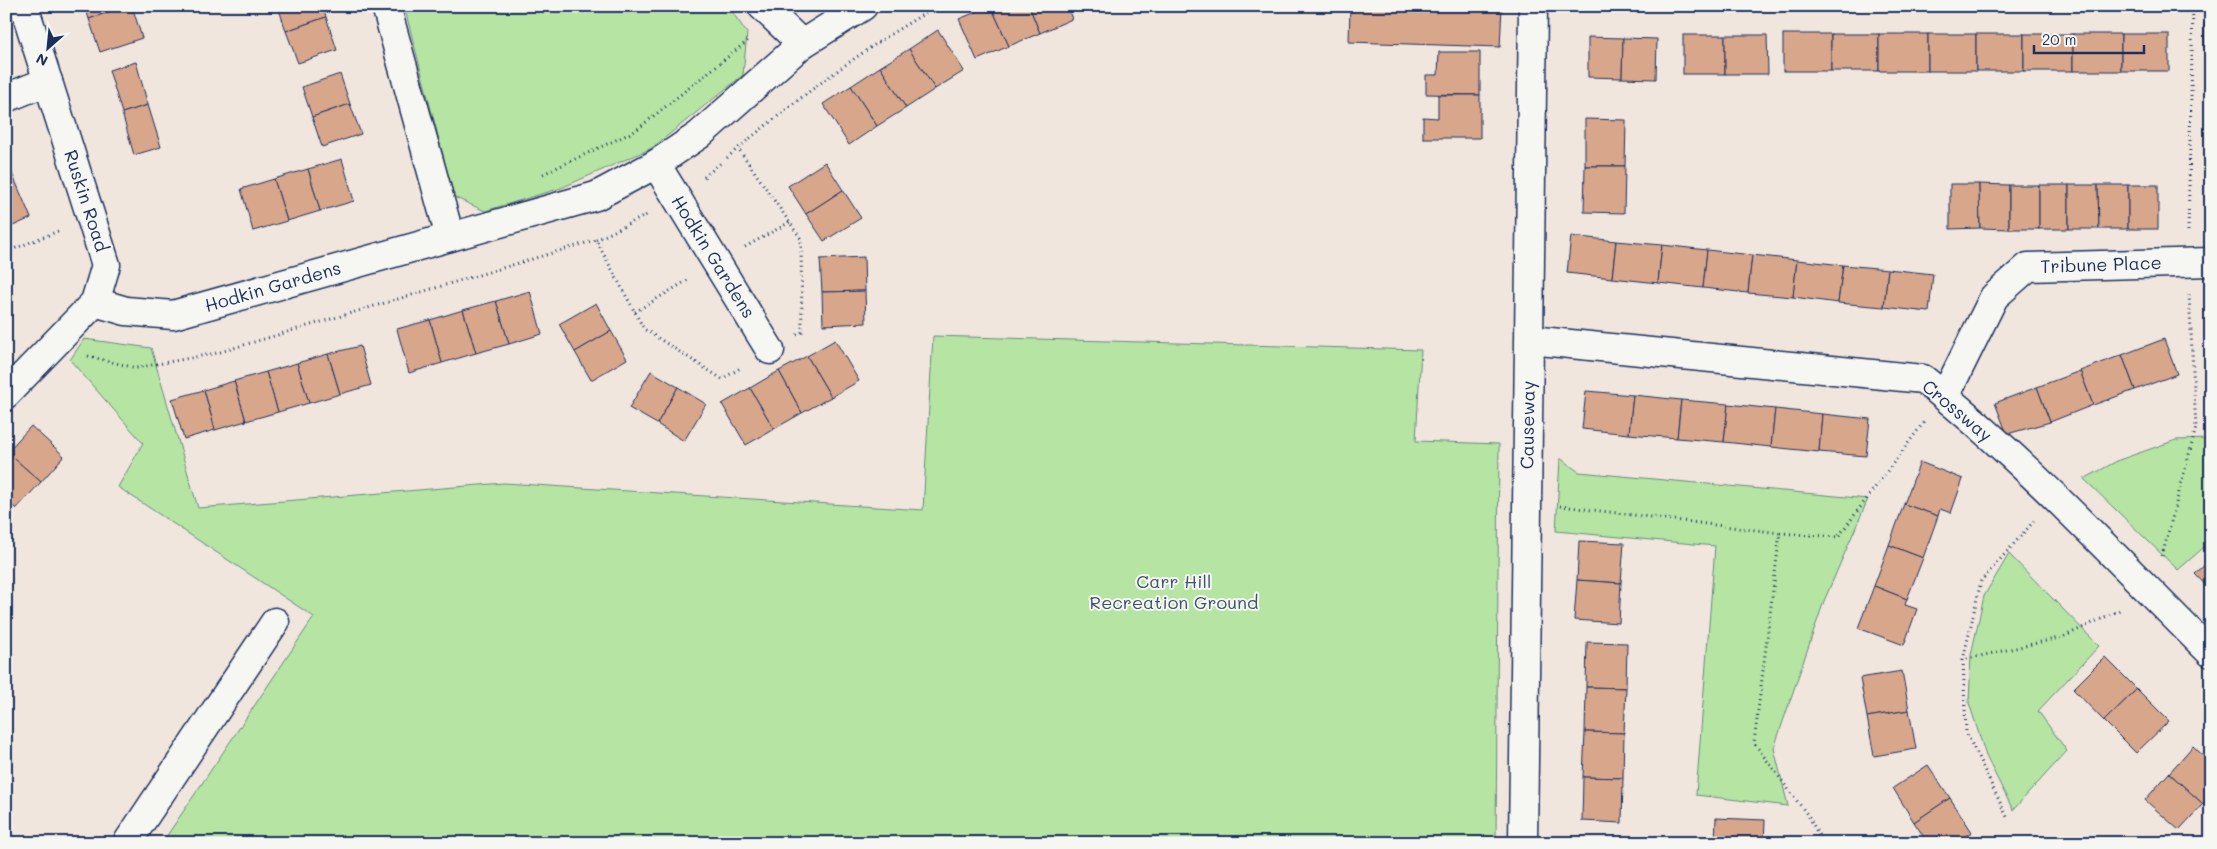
<svg xmlns="http://www.w3.org/2000/svg" width="2217" height="849" font-family="Mali,sans-serif">
  <rect width="100%" height="100%" fill="#f0e6dd"/>
  <filter id="ink" filterUnits="userSpaceOnUse"><feTurbulence type="fractalNoise" baseFrequency=".02" numOctaves="2"/><feDisplacementMap in="SourceGraphic" scale="10" xChannelSelector="R" yChannelSelector="G"/><feConvolveMatrix kernelMatrix="1 2 1 2 8 2 1 2 1" color-interpolation-filters="sRGB"/></filter>
  <g filter="url(#ink)">
    <g fill="#b5e4a3" stroke="#688a80">
      <path d="M404,6H728L747,33L743,75L652,148L561,188L485,211L454,197Z"/>
      <path d="M933,336L1421,350L1416,441L1499,444L1496,843H162L314,617L118,487L143,443L70,360L84,339L151,348L198,508L504,483L923,510Z"/>
      <path d="M2211,439V541L2178,570L2084,479L2119,460L2176,440Z"/>
      <path d="M1560,458L1579,472L1868,499L1824,601L1774,748L1788,806L1696,795L1715,546L1556,531Z"/>
      <path d="M2009,554L2099,646L2038,711L2067,751L2013,810L1986,756L1969,703L1971,655L1984,596Z"/>
    </g>
    <g fill="#d8a68b" stroke="#1b2f5e">
      <path d="M85,6H126L89,19Z"/>
      <path d="M126,6H132L142,38L100,52L89,19Z"/>
      <path d="M278,6H323L326,17L286,31Z"/>
      <path d="M991,6L1009,46L977,60L959,19Z"/>
      <path d="M991,6H1029L1040,33L1009,46Z"/>
      <path d="M1029,6H1067L1072,19L1040,33Z"/>
      <path d="M1350,6H1502L1500,47L1349,42Z"/>
      <path d="M326,17L337,50L298,63L286,31Z"/>
      <path d="M2204,23H2211V57H2205Z"/>
      <path d="M938,30L964,71L935,89L909,49Z"/>
      <rect x="1783" y="34" width="48" height="37"/>
      <rect x="1831" y="34" width="48" height="37"/>
      <rect x="1879" y="34" width="49" height="37"/>
      <rect x="1928" y="34" width="48" height="37"/>
      <rect x="1976" y="34" width="48" height="37"/>
      <rect x="2024" y="34" width="49" height="37"/>
      <rect x="2073" y="34" width="48" height="37"/>
      <rect x="2121" y="34" width="48" height="37"/>
      <rect x="1683" y="35" width="42" height="39"/>
      <path d="M1725,35H1767L1768,74H1725Z"/>
      <path d="M1588,37L1623,38L1622,78L1588,77Z"/>
      <path d="M1623,38L1657,39L1656,79L1622,78Z"/>
      <path d="M909,49L935,89L906,108L880,67Z"/>
      <path d="M1439,52H1480V95L1426,94V75H1438Z"/>
      <path d="M136,62L148,105L122,113L109,70Z"/>
      <path d="M880,67L906,108L877,126L851,86Z"/>
      <path d="M340,74L350,104L312,117L302,87Z"/>
      <path d="M851,86L877,126L849,145L823,104Z"/>
      <path d="M1438,95H1480V138H1423V117L1438,118Z"/>
      <path d="M350,104L361,134L322,147L312,117Z"/>
      <path d="M148,105L161,147L134,155L122,113Z"/>
      <path d="M1585,119L1626,120L1625,166H1585Z"/>
      <path d="M6,159L31,218L6,229Z"/>
      <path d="M342,159L354,201L320,211L308,169Z"/>
      <path d="M825,162L843,190L806,214L788,186Z"/>
      <path d="M1585,166H1625L1624,213L1584,212Z"/>
      <path d="M308,169L320,211L287,221L274,179Z"/>
      <path d="M2206,178H2211V226H2207Z"/>
      <path d="M274,179L287,221L253,231L241,189Z"/>
      <path d="M1950,184H1979L1980,228L1950,229Z"/>
      <path d="M1979,184L2009,185V229L1980,228Z"/>
      <rect x="2009" y="185" width="30" height="44"/>
      <rect x="2039" y="185" width="30" height="44"/>
      <path d="M2069,185H2098L2099,229H2069Z"/>
      <path d="M2098,185H2128V229H2099Z"/>
      <rect x="2128" y="185" width="30" height="44"/>
      <path d="M843,190L861,218L824,241L806,214Z"/>
      <path d="M1571,236L1616,241L1612,278L1567,273Z"/>
      <path d="M1616,241L1662,245L1658,283L1612,278Z"/>
      <path d="M1662,245L1707,250L1703,288L1658,283Z"/>
      <path d="M1707,250L1752,255L1748,293L1703,288Z"/>
      <path d="M1752,255L1797,260L1793,297L1748,293Z"/>
      <path d="M864,257L865,291L822,292L820,259Z"/>
      <path d="M1797,260L1843,265L1838,303L1793,297Z"/>
      <path d="M1843,265L1888,269L1884,307L1838,303Z"/>
      <path d="M1888,269L1933,274L1929,312L1884,307Z"/>
      <path d="M530,291L542,334L509,344L496,301Z"/>
      <path d="M865,291L866,323L823,325L822,292Z"/>
      <path d="M496,301L509,344L476,353L463,310Z"/>
      <path d="M596,303L611,331L575,352L559,324Z"/>
      <path d="M463,310L476,353L442,363L430,320Z"/>
      <path d="M430,320L442,363L409,373L397,329Z"/>
      <path d="M611,331L627,359L591,380L575,352Z"/>
      <path d="M2164,339L2177,374L2135,390L2122,355Z"/>
      <path d="M835,340L859,381L831,397L807,356Z"/>
      <path d="M360,346L371,385L340,394L328,354Z"/>
      <path d="M328,354L340,394L309,403L297,363Z"/>
      <path d="M2211,354V379L2205,378Z"/>
      <path d="M2122,355L2135,390L2093,405L2080,371Z"/>
      <path d="M807,356L831,397L802,413L779,371Z"/>
      <path d="M297,363L309,403L278,412L266,372Z"/>
      <path d="M651,371L678,387L657,424L629,408Z"/>
      <path d="M779,371L802,413L774,429L750,388Z"/>
      <path d="M2080,371L2093,405L2050,422L2037,387Z"/>
      <path d="M266,372L278,412L246,421L234,381Z"/>
      <path d="M234,381L246,421L215,430L204,390Z"/>
      <path d="M678,387L706,404L684,441L657,424Z"/>
      <path d="M2037,387L2050,422L2007,434L1995,403Z"/>
      <path d="M750,388L774,429L746,445L722,404Z"/>
      <path d="M204,390L215,430L184,439L172,399Z"/>
      <path d="M1586,391L1633,395L1629,434L1582,429Z"/>
      <path d="M1633,395L1681,400L1677,438L1629,434Z"/>
      <path d="M1681,400L1728,404L1724,442L1677,438Z"/>
      <path d="M1728,404L1775,409L1771,447L1724,442Z"/>
      <path d="M1775,409L1822,414L1819,452L1771,447Z"/>
      <path d="M1822,414L1870,419L1866,456L1819,452Z"/>
      <path d="M31,426L64,456L41,482L7,452Z"/>
      <path d="M7,452L41,482L16,509L6,499Z"/>
      <path d="M1920,462L1963,479L1951,513L1940,509L1938,516L1904,504Z"/>
      <path d="M1904,504L1938,516L1923,558L1889,545Z"/>
      <path d="M1579,541L1624,543L1621,583L1577,580Z"/>
      <path d="M1889,545L1923,558L1907,599L1874,586Z"/>
      <path d="M2211,559V591L2195,574Z"/>
      <path d="M1577,580L1621,583L1619,623L1574,620Z"/>
      <path d="M1874,586L1907,599L1905,605L1917,609L1904,645L1858,628Z"/>
      <path d="M1587,642L1627,643L1626,688L1586,687Z"/>
      <path d="M2105,657L2137,689L2104,721L2073,689Z"/>
      <path d="M1902,671L1909,710L1867,717L1860,678Z"/>
      <path d="M1586,687L1626,688L1624,733L1585,732Z"/>
      <path d="M2137,689L2169,721L2136,753L2104,721Z"/>
      <path d="M1909,710L1916,749L1874,756L1867,717Z"/>
      <path d="M1585,732L1624,733L1623,778L1583,777Z"/>
      <path d="M2193,746L2211,763V795L2203,804L2169,773Z"/>
      <path d="M1928,765L1950,798L1914,822L1893,788Z"/>
      <path d="M2169,773L2203,804L2179,830L2145,800Z"/>
      <path d="M1583,777L1623,778L1622,823L1582,821Z"/>
      <path d="M1950,798L1972,832L1954,843H1928L1914,822Z"/>
      <path d="M1716,818L1765,820L1764,843H1715Z"/>
    </g>
    <g fill="none" stroke-linecap="round" stroke-linejoin="round">
      <defs>
        <g id="minor">
          <path d="M386,6L450,237"/>
          <path d="M762,6L802,44"/>
          <path d="M6,98L48,81"/>
          <path d="M656,164L770,350"/>
          <path d="M95,302L126,311L173,315L596,196L656,164L699,135L802,44L863,6"/>
          <path d="M1530,340L1923,379C2025,460 2118,561 2211,653"/>
          <path d="M6,394L95,302L106,265L24,6"/>
          <path d="M1945,396L1994,297L2028,267L2211,262"/>
          <path d="M127,843L275,622"/>
          <path d="M1523,843L1533,6"/>
        </g>
      </defs>
      <use href="#minor" stroke="#1b2f5e" stroke-width="31"/>
      <g stroke="#1b2f5e" stroke-width="3" stroke-dasharray="1 4" stroke-linecap="butt">
        <path d="M727,158L738,148"/>
        <path d="M543,174L635,131L750,39"/>
        <path d="M704,177L722,162"/>
        <path d="M2188,231L2193,6"/>
        <path d="M596,240L649,214"/>
        <path d="M745,247L790,222"/>
        <path d="M6,252L61,230"/>
        <path d="M635,312L688,280"/>
        <path d="M797,335L802,332L801,239L738,148C801,97 867,45 938,6"/>
        <path d="M88,356L136,368L217,353L596,240L644,329L722,379L742,367"/>
        <path d="M1560,506L1780,533L1754,743L1809,817L1823,843"/>
        <path d="M2034,521L1981,581L1963,660L2063,637L2122,609"/>
        <path d="M1780,533L1838,537L1924,422"/>
        <path d="M2162,556L2196,428L2189,294"/>
        <path d="M1963,660L1966,732L2008,819"/>
      </g>
      <use href="#minor" stroke="#f6f6f2" stroke-width="28"/>
    </g>
  </g>
  <g text-anchor="middle" stroke-width="4" stroke-linejoin="round" paint-order="stroke">
    <g font-size="18" fill="#1b2f5e" stroke="#f6f6f2">
      <text transform="translate(86 201) rotate(72)" y="6">Ruskin Road</text>
      <text transform="translate(713 257) rotate(58)" y="6">Hodkin Gardens</text>
      <text transform="translate(2101 265) rotate(-2)" y="6">Tribune Place</text>
      <text transform="translate(273 287) rotate(-16)" y="6">Hodkin Gardens</text>
      <text transform="translate(1957 411) rotate(40)" y="6">Crossway</text>
      <text transform="translate(1528 425) rotate(-89)" y="6">Causeway</text>
    </g>
    <g font-size="18" fill="#3a536c" stroke="#f6f6f2">
      <text x="1174" y="588">Carr Hill<tspan x="1174" dy="21">Recreation Ground</tspan></text>
    </g>
  </g>
  <rect width="2217" height="849" fill="none" stroke="#f6f6f2" stroke-width="25"/>
  <rect x="12" y="12" width="2192" height="824" fill="none" stroke="#1b2f5e" stroke-width="2" filter="url(#ink)"/>
  <g transform="translate(48 48) rotate(207)" stroke="#f6f6f2" stroke-width="4" paint-order="stroke">
  <path d="M0-4L9 19L0 12L-9 19Z" fill="#1b2f5e"/>
  <text y="-8" font-size="14" font-weight="bold" text-anchor="middle" fill="#1b2f5e">N</text>
  </g>
  <path d="M2034 45v8h110v-8" fill="none" stroke="#1b2f5e" stroke-width="2.5"/>
  <text x="2042" y="45" font-size="15" fill="#1b2f5e" stroke="#f6f6f2" stroke-width="4" paint-order="stroke">20 m</text>
</svg>
